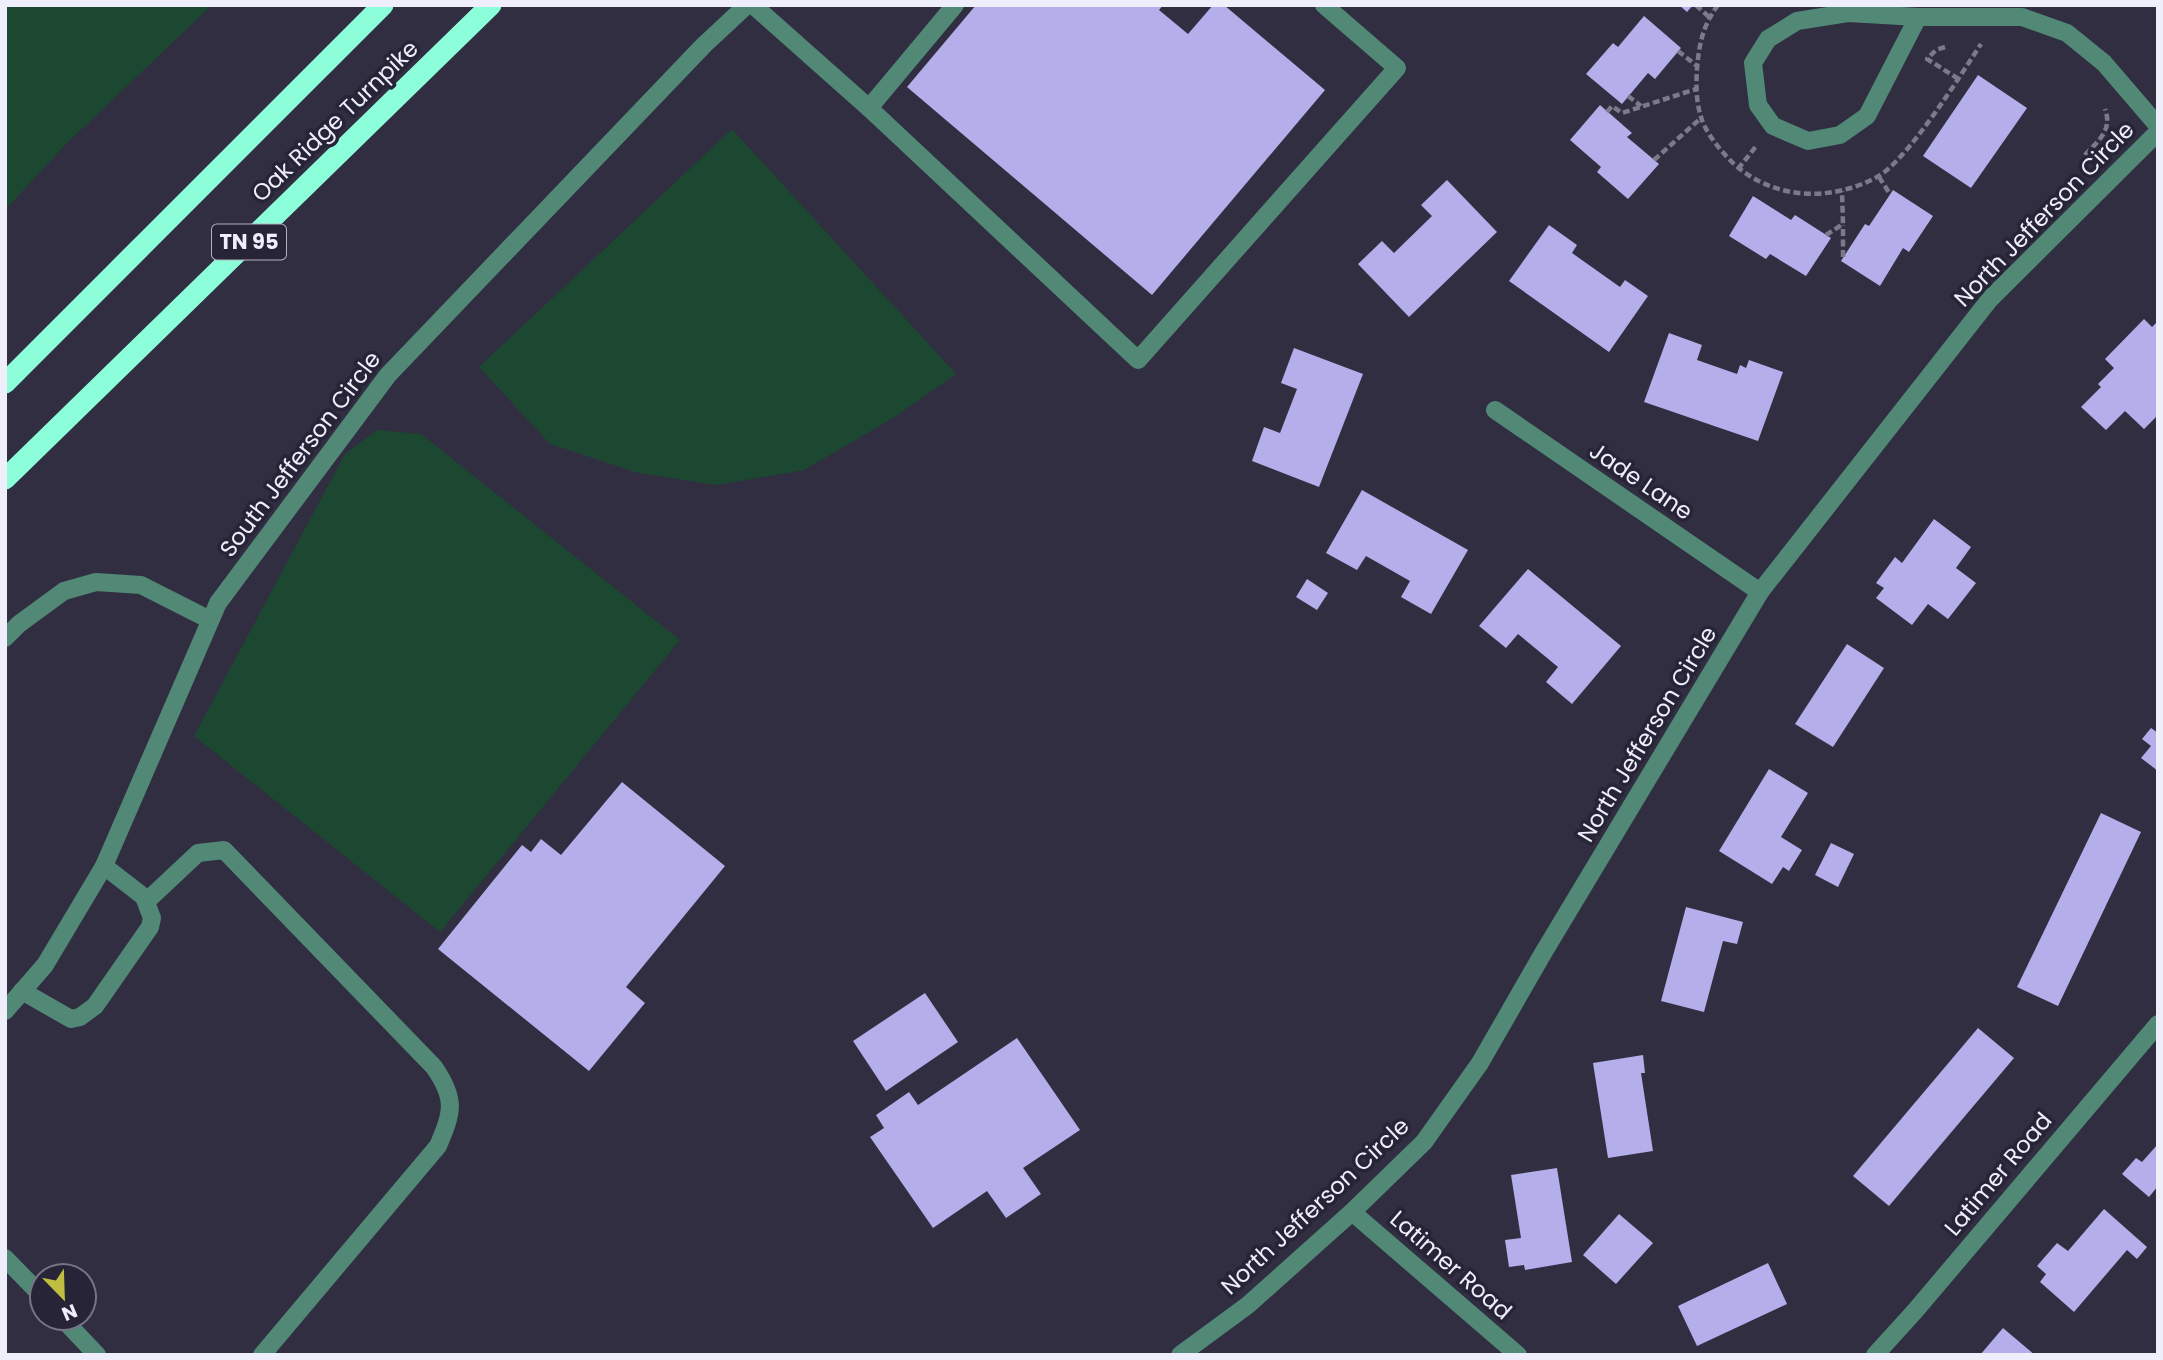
<svg xmlns="http://www.w3.org/2000/svg" width="2163" height="1360" font-family="Poppins,sans-serif">
  <rect width="100%" height="100%" fill="#302e40"/>
  <g fill="#1c4831">
    <path d="M5,5H212L66,144L5,210Z"/>
    <path d="M732,129L956,374L893,418L804,470L716,485L638,473L550,444L479,367Z"/>
    <path d="M377,430L421,434L680,640L440,932L194,736L345,454Z"/>
  </g>
  <g fill="#b4aeeb">
    <path d="M976,5H1163L1159,10L1188,34L1213,5H1224L1325,90L1152,295L907,87Z"/>
    <path d="M1679,5H1693L1687,12Z"/>
    <path d="M1644,16L1681,48L1655,79L1648,73L1622,104L1586,74L1613,43L1618,47Z"/>
    <path d="M1978,75L2027,108L1971,188L1923,156Z"/>
    <path d="M1600,105L1632,133L1627,137L1659,164L1628,199L1597,172L1601,167L1570,140Z"/>
    <path d="M1447,180L1497,232L1409,317L1358,264L1382,241L1394,253L1432,216L1421,205Z"/>
    <path d="M1893,190L1933,216L1909,252L1903,248L1880,286L1841,261L1865,224L1869,226Z"/>
    <path d="M1753,196L1791,220L1795,215L1831,238L1806,276L1770,254L1766,259L1729,236Z"/>
    <path d="M1549,225L1577,245L1572,253L1620,287L1625,280L1648,296L1609,352L1509,281Z"/>
    <path d="M2144,319L2152,327L2158,321V415L2144,429L2125,411L2106,430L2081,407L2101,387L2098,384L2114,368L2105,359Z"/>
    <path d="M1669,333L1702,345L1697,360L1737,374L1740,365L1746,368L1749,360L1783,372L1758,441L1644,402Z"/>
    <path d="M1294,348L1363,374L1319,487L1252,461L1264,427L1280,433L1297,389L1281,383Z"/>
    <path d="M1362,490L1468,550L1431,614L1401,597L1410,581L1366,556L1357,570L1326,553Z"/>
    <path d="M1934,519L1971,547L1956,568L1976,583L1948,619L1928,604L1912,625L1876,598L1884,588L1876,583L1895,557L1902,563Z"/>
    <path d="M1528,569L1621,646L1572,704L1546,682L1558,667L1518,634L1506,648L1479,626Z"/>
    <path d="M1307,579L1328,593L1317,610L1296,597Z"/>
    <path d="M1847,644L1884,668L1833,747L1795,724Z"/>
    <path d="M2151,728L2158,733V771L2141,758L2151,746L2142,739Z"/>
    <path d="M1769,769L1808,793L1781,837L1802,850L1789,871L1783,867L1772,884L1719,851Z"/>
    <path d="M622,782L725,866L626,987L645,1003L589,1071L438,949L522,845L531,852L541,839L561,855Z"/>
    <path d="M2101,813L2141,832L2058,1006L2017,987Z"/>
    <path d="M1831,843L1854,854L1838,887L1815,875Z"/>
    <path d="M1686,907L1743,922L1737,944L1723,941L1704,1012L1661,1001Z"/>
    <path d="M925,993L958,1042L886,1091L853,1041Z"/>
    <path d="M1978,1028L2014,1058L1889,1206L1853,1176Z"/>
    <path d="M1017,1038L1080,1130L1023,1168L1041,1194L1006,1218L987,1191L933,1228L870,1137L884,1128L876,1115L909,1092L918,1105Z"/>
    <path d="M1643,1055L1645,1073H1641L1653,1151L1608,1158L1593,1063Z"/>
    <path d="M2158,1144V1186L2149,1197L2122,1174L2136,1158L2142,1162Z"/>
    <path d="M1557,1168L1572,1262L1525,1270L1524,1265L1509,1267L1505,1240L1521,1238L1511,1175Z"/>
    <path d="M2104,1209L2147,1247L2137,1259L2127,1250L2074,1312L2040,1282L2046,1274L2037,1266L2057,1243L2068,1251Z"/>
    <path d="M1619,1214L1653,1243L1616,1284L1583,1255Z"/>
    <path d="M1768,1263L1787,1304L1697,1346L1678,1306Z"/>
    <path d="M2003,1328L2035,1355H1980Z"/>
  </g>
  <g fill="none" stroke-linecap="round" stroke-linejoin="round">
    <g stroke="#7c7a8a" stroke-width="4.5" stroke-dasharray="7 3.5" stroke-linecap="butt">
      <path d="M1696,5L1709,17"/>
      <path d="M1718,5C1703,25 1699,44 1697,69C1696,85 1696,101 1701,117C1705,131 1717,146 1727,157C1766,199 1827,204 1877,177C1907,161 1960,76 1981,44"/>
      <path d="M1945,47L1936,50L1927,59L1957,78"/>
      <path d="M1678,51L1697,66"/>
      <path d="M1628,96L1641,106"/>
      <path d="M1607,112L1612,106L1622,113L1696,89"/>
      <path d="M2085,155C2098,141 2113,130 2105,109"/>
      <path d="M1654,160L1701,118"/>
      <path d="M1738,169L1757,145"/>
      <path d="M1879,177L1890,194"/>
      <path d="M1826,235L1843,224L1842,191"/>
      <path d="M1843,257V225"/>
    </g>
    <g stroke="#518876" stroke-width="18">
      <path d="M753,5L869,108L1138,360L1397,68L1324,5"/>
      <path d="M1848,13L1918,17L1867,116L1840,135L1808,141L1773,126L1758,105L1753,63L1768,39L1797,21Z"/>
      <path d="M1918,17H2022L2067,33L2104,63L2158,126"/>
      <path d="M869,108L955,5"/>
      <path d="M1495,410L1760,592"/>
      <path d="M5,638L19,624L64,591L96,582L141,585L210,620"/>
      <path d="M104,866L144,897L150,898L198,853L224,850L434,1067C456,1099 453,1111 438,1146L262,1355"/>
      <path d="M22,991L71,1019L80,1017L95,1006L150,927L152,918L144,897"/>
      <path d="M5,1011L45,965L104,866L218,603L388,375L704,45L747,5"/>
      <path d="M1352,1212L1518,1355"/>
      <path d="M5,1258L42,1296"/>
      <path d="M62,1318L97,1355"/>
      <path d="M1180,1355L1248,1305L1352,1212L1424,1142L1480,1063L1542,955L1760,592L1990,299L2158,132"/>
      <path d="M1875,1355L1915,1311L2158,1024"/>
    </g>
    <g stroke="#8cfed9" stroke-width="21">
      <path d="M5,383L383,5"/>
      <path d="M5,479L491,5"/>
    </g>
  </g>
  <g text-anchor="middle" stroke-width="7" stroke-linejoin="round" paint-order="stroke">
    <rect fill="#262436" stroke="#b3b1c0" stroke-width="2" x="212" y="224.5" width="74" height="35" rx="5"/>
    <g font-size="21" font-weight="bold" fill="#efeefb">
      <text x="249" y="249">TN 95</text>
    </g>
    <g font-size="23" fill="#efeefb" stroke="#262436">
      <text transform="translate(335 121) rotate(-44)" y="8">Oak Ridge Turnpike</text>
      <text transform="translate(2044 214) rotate(-46)" y="8">North Jefferson Circle</text>
      <text transform="translate(300 454) rotate(-53)" y="8">South Jefferson Circle</text>
      <text transform="translate(1641 481) rotate(34)" y="8">Jade Lane</text>
      <text transform="translate(1647 734) rotate(-59)" y="8">North Jefferson Circle</text>
      <text transform="translate(1998 1174) rotate(-50)" y="8">Latimer Road</text>
      <text transform="translate(1315 1206) rotate(-43)" y="8">North Jefferson Circle</text>
      <text transform="translate(1451 1265) rotate(41)" y="8">Latimer Road</text>
    </g>
  </g>
  <rect width="2163" height="1360" fill="none" stroke="#efeefb" stroke-width="14"/>
  <g transform="translate(63 1297) rotate(157)"><circle r="33" fill="#262436" stroke="#767585" stroke-width="2"/>
  <path d="M0-5L12 26L0 18L-12 26Z" fill="#c0be40"/>
  <text y="-10" font-size="19" font-weight="bold" text-anchor="middle" fill="#efeefb">N</text>
  </g>
</svg>
